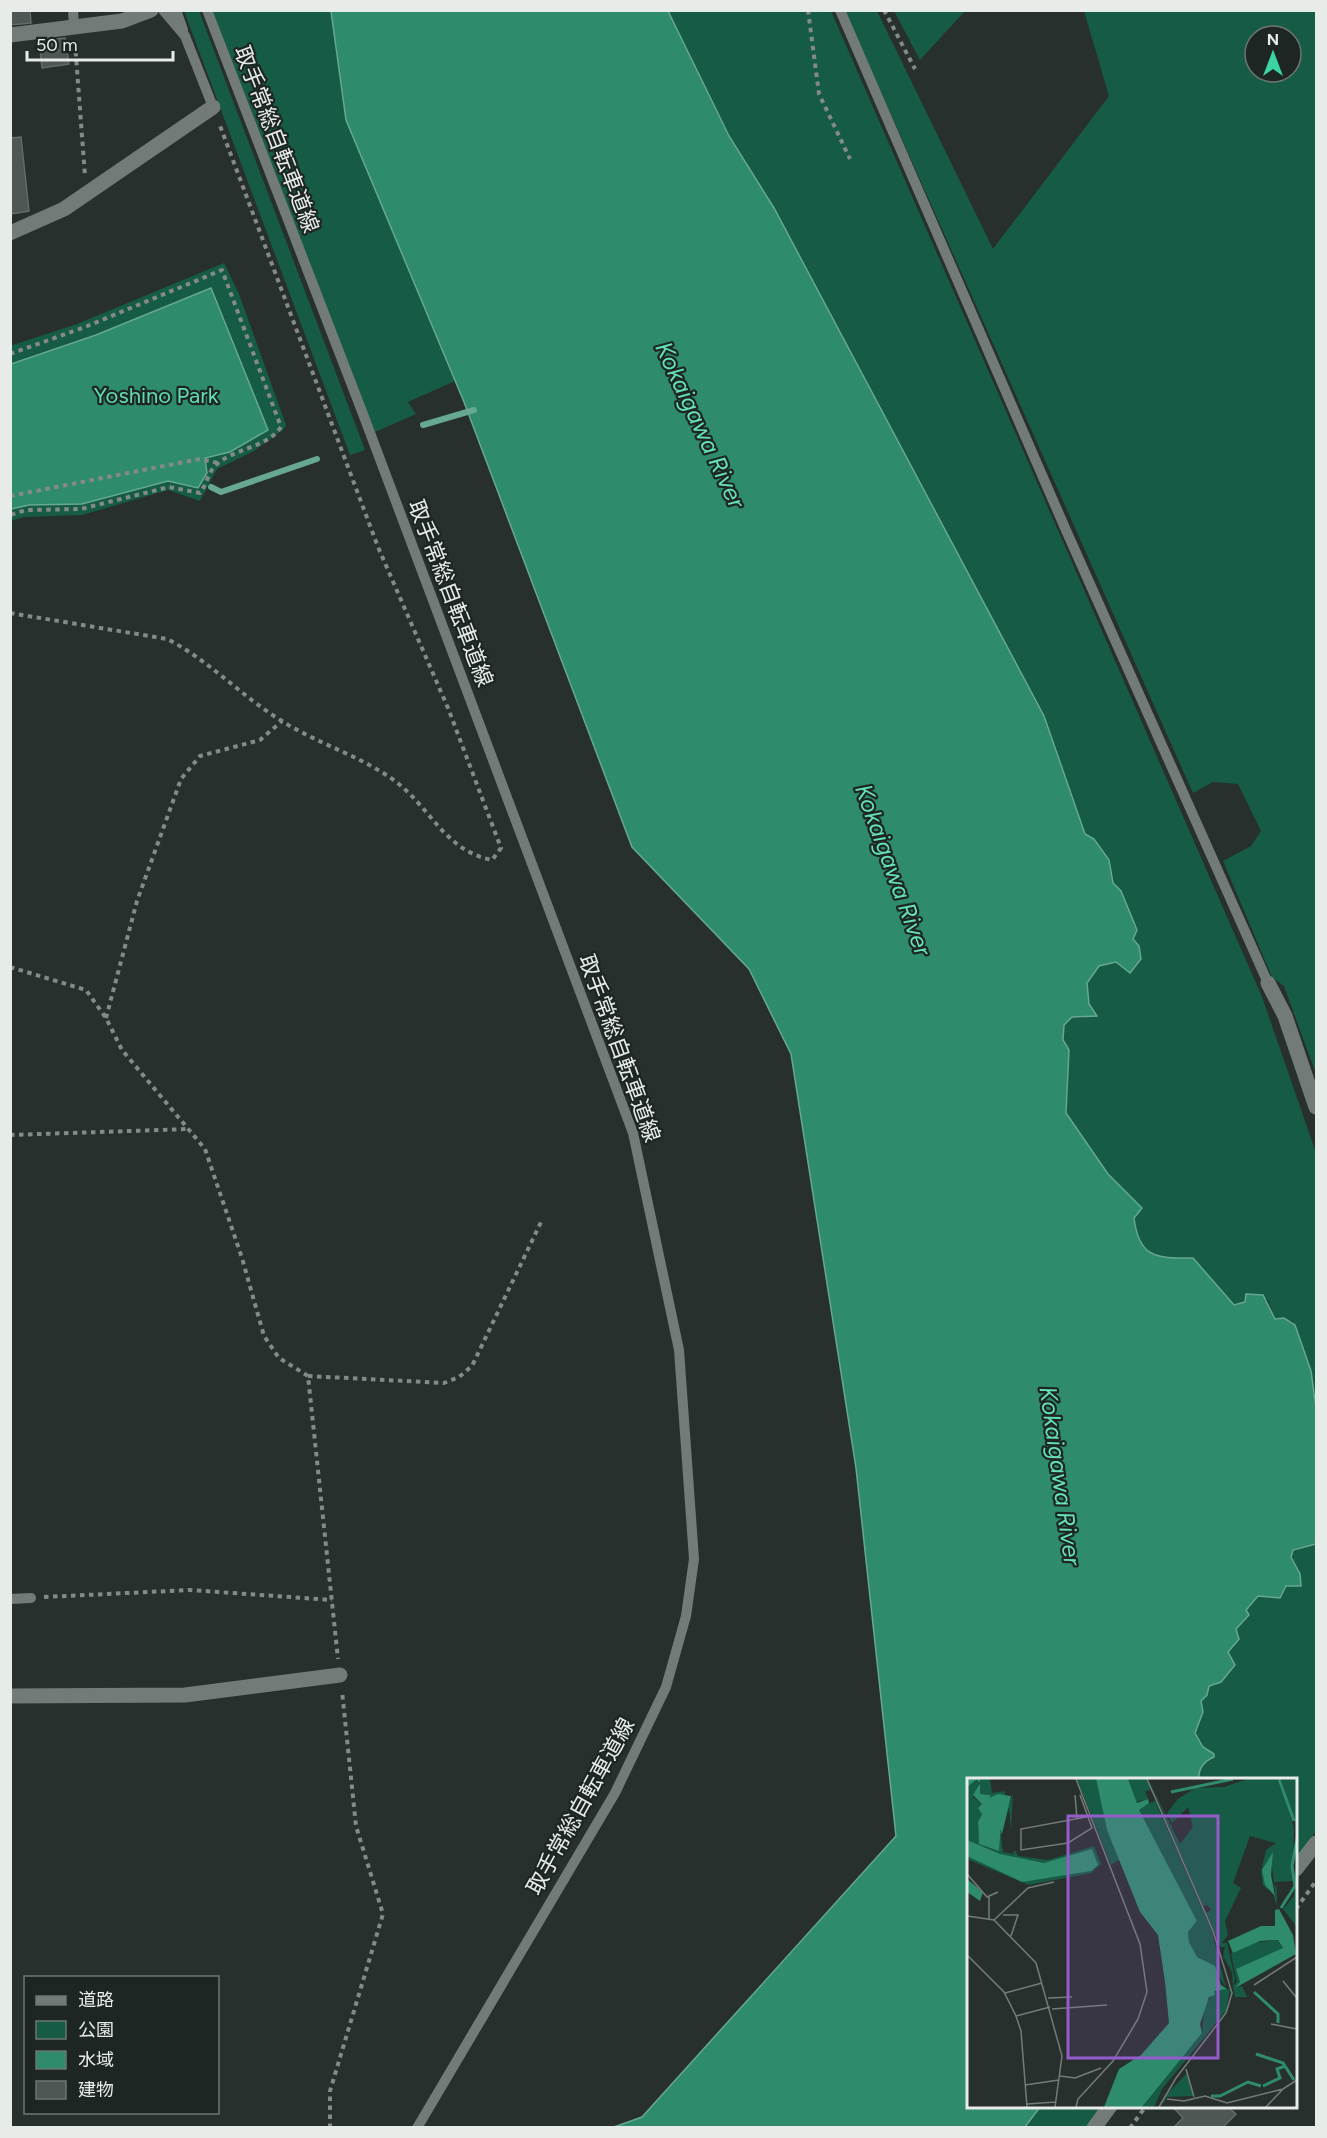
<svg xmlns="http://www.w3.org/2000/svg" width="1327" height="2138" font-family="Figtree,'Noto Sans JP',sans-serif">
  <rect width="100%" height="100%" fill="#28302d"/>
  <g fill="#165b45" fill-rule="evenodd">
    <path d="M184,11H199L365,450L350,455Z"/>
    <path d="M211,11H331L346,120L455,381L408,402L416,414L375,432Z"/>
    <path d="M668,11H831L1262,997L1316,1153V1408L1311,1371L1295,1325L1292,1321L1275,1319L1268,1300L1246,1295V1302L1234,1305L1193,1258C1157,1258 1139,1259 1134,1218L1142,1208L1108,1174L1066,1113L1069,1050L1063,1040L1064,1025L1072,1017L1082,1018L1089,1004L1087,983L1099,966L1116,962L1130,973L1141,959C1140,950 1136,945 1132,937C1125,919 1128,897 1113,884L1109,860L1094,839L1085,834L1044,716L774,208L729,136Z"/>
    <path d="M845,11H877L993,249L1109,96L1084,11H1316V1074L1284,986L1272,977L1223,861L1251,846L1261,831L1238,784L1213,782L1193,793ZM1255,36H1291V72H1255Z"/>
    <path d="M894,11H965L920,60Z"/>
    <path d="M224,263L239,294L286,425L284,429L254,451L217,469L200,501L168,490L82,515L24,517L11,521L10,346L77,324Z"/>
    <path d="M1308,1544H1316V1831L1296,1859V1780L1199,1779L1198,1772L1209,1759L1207,1751L1195,1733L1203,1712L1201,1701L1207,1695L1209,1686L1221,1682L1235,1665L1228,1651L1234,1646L1236,1629L1249,1615L1246,1610C1255,1594 1263,1594 1280,1598L1286,1586L1295,1584L1300,1574L1291,1557L1293,1550Z"/>
    <path d="M1040,2107H1105L1089,2127L1025,2128Z"/>
  </g>
  <g fill="#2e8b6b" stroke="#66a891" stroke-width="1.5">
    <path d="M331,11H668L729,136L774,208L1044,716L1085,834L1094,839L1109,860L1113,883L1121,891L1137,930L1133,939L1139,946L1141,959L1130,973L1116,962L1099,966L1087,983L1089,1004L1097,1016L1072,1017L1064,1025L1063,1040L1069,1050L1066,1113L1108,1174L1142,1208L1134,1218C1139,1259 1157,1258 1193,1258L1234,1305L1245,1302L1246,1294L1263,1295L1275,1319L1284,1318L1295,1325L1311,1371L1316,1408V1544L1293,1550L1291,1557L1300,1574L1301,1586H1286L1280,1598L1258,1596L1246,1610L1249,1615L1236,1629L1239,1639L1228,1652L1235,1665L1221,1682L1209,1686L1207,1695L1201,1701L1203,1712L1195,1733L1203,1747L1214,1754V1757C1204,1761 1198,1769 1199,1779L968,1780V2106L1040,2107L1025,2127H614L642,2117L896,1836L856,1468L791,1054L749,969L632,847L464,402L346,120Z"/>
    <path d="M211,288L268,430L230,452L205,458L207,473L198,488L168,481L82,504L29,505L11,509V364L96,335Z"/>
  </g>
  <g fill="none" stroke-linecap="round" stroke-linejoin="round">
    <g stroke="#66a891" stroke-width="6">
      <path d="M423,425L474,410"/>
      <path d="M211,487L221,492L317,459"/>
    </g>
  </g>
  <g fill="#4e5753" stroke="#626b67" stroke-width="1.5">
    <path d="M10,10H30L31,23L10,25Z"/>
    <path d="M65,38L69,64L42,68L39,41Z"/>
    <path d="M21,137L29,211L10,214V138Z"/>
    <path d="M1172,2106H1227L1236,2114L1223,2127H1174L1183,2118Z"/>
  </g>
  <g fill="none" stroke-linecap="round" stroke-linejoin="round">
    <g stroke="#848a87" stroke-width="4" stroke-dasharray="4.5 4.5" stroke-linecap="butt">
      <path d="M808,10L819,94L850,159"/>
      <path d="M884,10L915,69"/>
      <path d="M75,43L85,176"/>
      <path d="M10,354L85,327L222,270L281,427C267,448 234,448 216,465C208,472 207,484 200,493L169,487L81,509L26,510L10,515"/>
      <path d="M10,496L200,459L218,463"/>
      <path d="M10,613L167,639C209,660 242,697 282,721C318,744 361,756 395,781C430,807 445,851 492,860L501,848L448,708L378,547L219,123"/>
      <path d="M10,967L86,990L106,1018L122,1050L205,1149L242,1258L264,1336L279,1358L308,1376L338,1659"/>
      <path d="M106,1018L137,901L181,779L200,756L260,740L282,721"/>
      <path d="M10,1135L189,1129"/>
      <path d="M308,1376L444,1383L459,1377L472,1366L542,1220"/>
      <path d="M44,1597L190,1590L332,1600"/>
      <path d="M1296,1909L1316,1881"/>
      <path d="M330,2128V2091L383,1914L356,1826L342,1691"/>
      <path d="M1130,2128L1146,2106"/>
    </g>
    <g stroke="#727b77" stroke-width="10">
      <path d="M73,10L74,27"/>
      <path d="M163,10L185,36L213,107"/>
      <path d="M176,10L183,30"/>
      <path d="M207,10L363,414L633,1133L679,1350L694,1559L686,1616L666,1687L615,1793L417,2128"/>
      <path d="M840,10L1065,528L1268,983"/>
      <path d="M10,1599L31,1598"/>
    </g>
    <g stroke="#727b77" stroke-width="15">
      <path d="M10,35L122,21L151,10"/>
      <path d="M10,233L64,209L213,107"/>
      <path d="M1268,983L1285,1016L1316,1107"/>
      <path d="M10,1696L185,1695L340,1675"/>
      <path d="M1296,1869L1316,1843"/>
      <path d="M1094,2128L1110,2106"/>
    </g>
  </g>
  <g text-anchor="middle" stroke-width="4.5" stroke-linejoin="round" paint-order="stroke">
    <g font-size="22" fill="#e7ece9" stroke="#1e2623">
      <text transform="translate(277 139) rotate(69)" y="8">取手常総自転車道線</text>
      <text transform="translate(451 593) rotate(69)" y="8">取手常総自転車道線</text>
      <text transform="translate(620 1048) rotate(70)" y="8">取手常総自転車道線</text>
      <text transform="translate(580 1806) rotate(-61)" y="8">取手常総自転車道線</text>
    </g>
    <g font-size="22" fill="#60deb1" stroke="#1e2623">
      <text x="156" y="403">Yoshino Park</text>
    </g>
    <g font-size="24" font-style="italic" fill="#65e2b5" stroke="#1e2623">
      <text transform="translate(700 425) rotate(65)" y="8">Kokaigawa River</text>
      <text transform="translate(893 870) rotate(70)" y="8">Kokaigawa River</text>
      <text transform="translate(1060 1476) rotate(82)" y="8">Kokaigawa River</text>
    </g>
  </g>
  <g transform="translate(967 1778)">
    <rect width="330" height="330" fill="#28302d"/>
    <path d="M0,1H23L25,15L38,13V17L24,18L35,55L37,39L46,16L44,52L42,29L34,58L36,74L46,76L48,72L51,78L81,82L127,68L134,86L124,95L62,107L0,81ZM13,3V16L23,17L34,45L31,72L12,66L11,44L15,36L12,29L15,26L6,19ZM110,1H129L140,52L153,81L144,87ZM161,1H180L184,12L178,13L181,21L169,24ZM181,1L213,66L226,49L221,29L205,45L200,35L211,21L228,10L257,9L281,1H310L318,20L327,50L326,103L307,104L310,111V128L304,81L297,102L302,113L296,107L294,94L299,72L309,65L283,58L266,105L274,110L258,143L261,157L255,165H260L268,201L266,209L265,194L256,178L258,169H254L239,135L244,132L241,127L236,128ZM314,1H330V43L328,44ZM188,23L244,151L259,210L245,187L230,179L222,164L221,154L230,143L172,33V29ZM330,67V149L316,131L327,118ZM311,162L316,170L311,174L269,191L273,204L269,210L275,208L280,219H268L266,208L270,204L264,176L285,165ZM254,211H263L259,233L195,311L187,329H175L235,255L237,230L247,213ZM220,295L226,318L200,319L194,329L200,316Z" fill="#165b45" fill-rule="evenodd"/>
    <path d="M0,1H13V16L23,17L34,45L32,73L12,66L11,44L15,36L11,30L15,26L6,17L13,5L10,1L0,9ZM129,1H161L170,25L181,21L182,25L172,32L230,143L221,154L222,164L230,179L248,188L254,207L260,211L247,213L248,217L242,219L233,246L235,255L175,329H137L152,291L174,277L202,245L198,204L191,157L173,134L140,52ZM31,16L44,18L35,56L24,19ZM0,62L33,76L77,85L125,71L131,87L124,93L55,104L0,78ZM306,74L304,97L310,128L307,117L298,107L295,92ZM0,101L16,114L13,123L0,114ZM312,131L326,157L329,176L268,210L273,204L269,191L316,170L311,162L293,163L266,175L261,163L294,148H308V132Z" fill="#2e8b6b"/>
    <path fill="none" stroke="#2e8b6b" stroke-width="3" d="M312,1L327,43M204,14L266,1M314,130L328,108L325,88L330,61M287,214L311,236V245M289,276L316,285L327,302M296,308L313,300L310,291L318,288M244,318H253L281,304L294,308"/>
    <path fill="none" stroke="#747b78" stroke-width="1.5" d="M180,1L246,153L265,215L259,235L209,300L192,329M108,17L110,41M113,17L125,50L101,65L54,72V51L119,39M0,96L20,119L31,114M22,119V141M36,137H51L44,158M0,138L27,142L69,185L95,278L88,329M27,142L61,110L87,104M0,177L37,214L49,238L54,253L60,329M316,203L329,219M287,207L330,179M38,215L75,205M81,220L105,219M85,231L140,227M49,238L83,229M304,246L330,251M219,291L227,319M93,298L108,300L134,290M58,307L92,302M200,321L217,323L238,318L260,325L316,311L330,302M60,326L89,324M109,329L111,321L146,283L171,241L180,214L173,166L109,1M299,329L316,311"/>
    <path fill="#965cca" fill-opacity="0.15" stroke="#965cca" stroke-width="3" d="M101,38H251V280H101Z"/>
    <rect width="330" height="330" fill="none" stroke="#e7ece9" stroke-width="3"/>
  </g>
  <rect width="1327" height="2138" fill="none" stroke="#e7ece9" stroke-width="24"/>
  <rect x="24" y="1976" width="195" height="138" fill="#1e2623" stroke="#6e7572" stroke-width="1.5"/>
  <rect x="36" y="1996" width="30" height="9" fill="#727b77" stroke="#6e7572" stroke-width="1.5"/>
  <text x="78" y="2006" font-size="18" fill="#e7ece9">道路</text>
  <rect x="36" y="2021" width="30" height="18" fill="#165b45" stroke="#6e7572" stroke-width="1.5"/>
  <text x="78" y="2036" font-size="18" fill="#e7ece9">公園</text>
  <rect x="36" y="2051" width="30" height="18" fill="#2e8b6b" stroke="#6e7572" stroke-width="1.5"/>
  <text x="78" y="2066" font-size="18" fill="#e7ece9">水域</text>
  <rect x="36" y="2081" width="30" height="18" fill="#4e5753" stroke="#6e7572" stroke-width="1.5"/>
  <text x="78" y="2096" font-size="18" fill="#e7ece9">建物</text>
  <g transform="translate(1273 54)"><circle r="28" fill="#1e2623" stroke="#6e7572" stroke-width="1.5"/>
  <path d="M0-4.5L10 22L0 15L-10 22Z" fill="#3cd4a4"/>
  <text y="-9" font-size="16" font-weight="bold" text-anchor="middle" fill="#e7ece9">N</text>
  </g>
  <path d="M27 51v9h146v-9" fill="none" stroke="#e7ece9" stroke-width="3"/>
  <text x="36" y="51" font-size="18" fill="#e7ece9" stroke="#1e2623" stroke-width="4.5" paint-order="stroke">50 m</text>
</svg>
